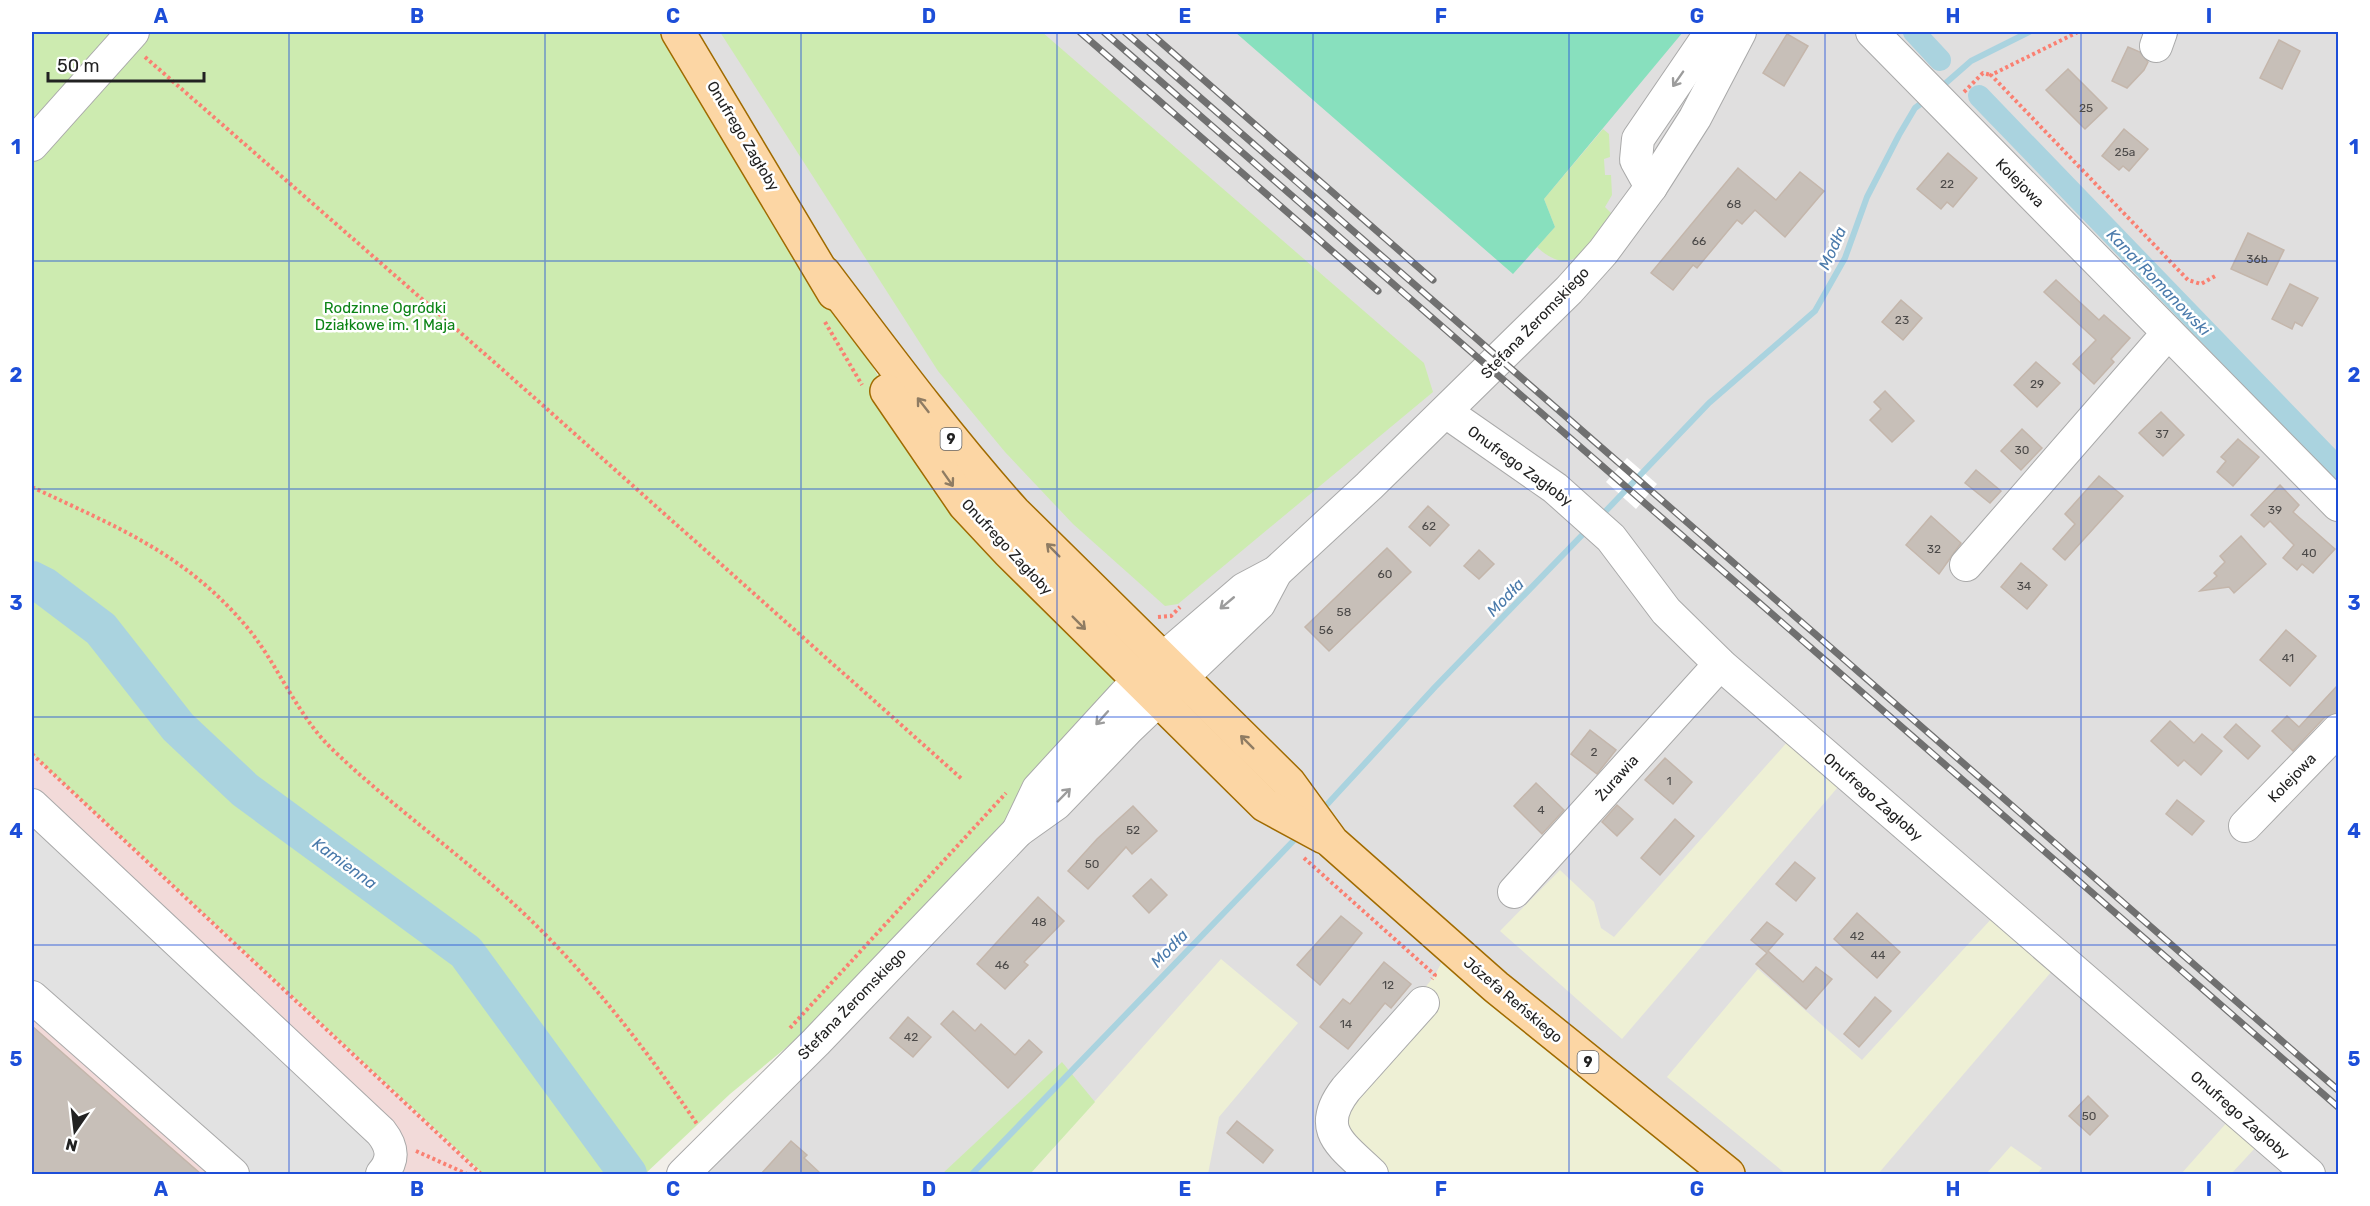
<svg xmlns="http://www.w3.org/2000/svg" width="2370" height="1206" font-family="Rubik,sans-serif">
  <rect width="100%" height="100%" fill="#f2efe9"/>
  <path fill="#e0dfdf" d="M678,32H2338V1174H683L959,892L973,466Z"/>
  <path fill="#f2dad9" d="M32,754L471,1164L481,1174H32Z"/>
  <g fill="#eef0d5">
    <path d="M1789,740L1838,787L1622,1039L1500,931L1560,870L1594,902L1601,928L1614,937Z"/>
    <path d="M1993,917L2052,971L1878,1174H1786L1667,1077L1758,969L1862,1060Z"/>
    <path d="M1450,946L1728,1174H1372L1336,1102L1435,975Z"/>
    <path d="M1221,959L1298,1023L1219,1117L1208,1174H1030Z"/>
    <path d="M2229,1120L2257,1146L2231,1174H2181Z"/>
    <path d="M2011,1146L2042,1168L2037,1174H1986Z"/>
  </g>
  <g fill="#cdebb0">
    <path d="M32,32H678L696,58L890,397L1137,681L1038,789L816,1023L730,1094L645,1174H483L32,754Z"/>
    <path d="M720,32H1042L1424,363L1433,392L1178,604L1165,606L1073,524L1005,452L938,371Z"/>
    <path d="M1603,129L1609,134L1610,157L1604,159L1605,175H1611L1612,195L1605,207L1613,215C1590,243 1575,282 1537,247L1555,227L1544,199Z"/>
    <path d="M1062,1062L1095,1102L1030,1174H942Z"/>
  </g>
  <path fill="#88e0be" d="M1235,32H1683L1544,199L1555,227L1513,274Z"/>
  <path fill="#e2e2e2" d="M32,815L376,1127L383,1174H233L32,997Z"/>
  <path fill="#fff" d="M1627,458L1657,484L1636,509L1606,482Z"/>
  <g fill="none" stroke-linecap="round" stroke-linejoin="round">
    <g stroke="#aad3df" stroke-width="6">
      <path d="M1939,89L1971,61L2029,32"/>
      <path d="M1601,516L1709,403L1815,311L1845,258L1867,197L1899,135L1915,108L1927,99"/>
      <path d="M1322,810L1435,687L1587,530"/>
      <path d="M972,1174L1299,835"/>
    </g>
    <g stroke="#aad3df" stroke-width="22">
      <path d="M1914,32L1940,60"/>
      <path d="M1979,96L2338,468"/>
    </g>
    <path stroke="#aad3df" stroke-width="38" d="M32,580L44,586L101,629L178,727L245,790L466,952L628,1174"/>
  </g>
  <g fill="#c7bfb8" stroke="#c4b6ab" stroke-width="1.5">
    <path d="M1787,34L1808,46L1784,86L1763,73Z"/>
    <path d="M2279,40L2300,51L2282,89L2260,78Z"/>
    <path d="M2128,47L2140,52L2148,62L2144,70L2127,88L2112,81Z"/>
    <path d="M2068,69L2107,108L2085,129L2046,90Z"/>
    <path d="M2124,129L2148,149L2129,171L2123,166L2119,170L2102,156Z"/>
    <path d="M1948,153L1977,178L1953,207L1947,202L1941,209L1917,189Z"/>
    <path d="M1738,168L1776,200L1800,172L1824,191L1785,237L1755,210L1742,224L1737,220L1697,268L1693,265L1673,290L1651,273Z"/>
    <path d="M2248,233L2284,250L2267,285L2231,269Z"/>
    <path d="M2056,280L2099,320L2104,315L2130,338L2111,359L2114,362L2094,384L2073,364L2096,340L2044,292Z"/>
    <path d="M2290,284L2318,298L2302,326L2295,322L2292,329L2272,319Z"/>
    <path d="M1901,300L1922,318L1903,340L1882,322Z"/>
    <path d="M2036,362L2060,383L2037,407L2014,385Z"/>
    <path d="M1885,391L1914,421L1892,442L1870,420L1881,409L1874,402Z"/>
    <path d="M2161,412L2184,435L2163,456L2139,433Z"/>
    <path d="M2022,429L2042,448L2021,470L2001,451Z"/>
    <path d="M2238,439L2259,457L2233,486L2217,472L2226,461L2221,457Z"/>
    <path d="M1976,470L2001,491L1990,503L1965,483Z"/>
    <path d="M2099,476L2123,496L2065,560L2053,549L2075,524L2065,514Z"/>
    <path d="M2280,485L2299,505L2293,512L2335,549L2313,573L2302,564L2297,570L2283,558L2294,545L2270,521L2264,527L2251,515Z"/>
    <path d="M1428,506L1449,525L1430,546L1409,527Z"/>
    <path d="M1931,516L1961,543L1939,574L1906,545Z"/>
    <path d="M2241,536L2266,564L2234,593L2229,587L2200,591L2217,576L2214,573L2225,562L2220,556Z"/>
    <path d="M1387,548L1411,572L1329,651L1305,627Z"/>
    <path d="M1479,550L1494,564L1479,579L1464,566Z"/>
    <path d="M2021,563L2047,585L2027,609L2001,587Z"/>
    <path d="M2286,630L2316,656L2290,686L2260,660Z"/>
    <path d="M2338,685V713L2325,717L2293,751L2272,731L2287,716L2299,727Z"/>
    <path d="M2170,721L2194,743L2202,734L2222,751L2201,775L2184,760L2178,766L2151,741Z"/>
    <path d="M2236,724L2260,746L2248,759L2224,737Z"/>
    <path d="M1590,730L1616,750L1597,774L1571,754Z"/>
    <path d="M1665,758L1692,782L1673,804L1645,780Z"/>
    <path d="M1536,783L1564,810L1542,834L1514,806Z"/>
    <path d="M2177,800L2204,821L2192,835L2166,814Z"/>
    <path d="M1617,805L1633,819L1617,836L1602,822Z"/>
    <path d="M1133,806L1157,831L1132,854L1126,847L1088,889L1068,871L1097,839Z"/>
    <path d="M1675,819L1694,836L1660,875L1641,858Z"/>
    <path d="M1795,862L1815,878L1796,901L1776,884Z"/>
    <path d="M1151,879L1167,895L1149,913L1133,896Z"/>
    <path d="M1038,897L1064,921L1024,962L1028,965L1005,989L977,964Z"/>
    <path d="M1857,913L1900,952L1877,978L1834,939Z"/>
    <path d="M1341,916L1362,933L1320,985L1297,965Z"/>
    <path d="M1767,922L1783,934L1768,951L1803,982L1816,967L1832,979L1806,1009L1756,964L1767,953L1751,940Z"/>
    <path d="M1384,962L1411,984L1391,1008L1385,1003L1348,1049L1320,1027L1343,999L1350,1004Z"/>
    <path d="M1875,997L1891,1011L1859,1047L1844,1034Z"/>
    <path d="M953,1011L975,1031L981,1024L1015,1055L1029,1040L1042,1052L1008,1088L941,1024Z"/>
    <path d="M908,1017L931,1037L913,1057L890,1038Z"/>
    <path d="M32,1026L147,1127L201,1174H32Z"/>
    <path d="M2088,1096L2108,1116L2090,1135L2069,1116Z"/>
    <path d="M1237,1121L1273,1150L1263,1163L1227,1133Z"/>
    <path d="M791,1141L807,1155L804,1158L821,1174H761Z"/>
  </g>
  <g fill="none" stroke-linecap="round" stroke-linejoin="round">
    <defs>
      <g id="minor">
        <path d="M1872,32L2338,505"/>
        <path d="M2156,46L2161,32"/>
        <path d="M32,145L133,32"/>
        <path d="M1651,187L1636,160L1638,139L1711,32"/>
        <path d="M1446,412L1555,488L1611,538L1666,611L1720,664L2309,1174"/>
        <path d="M1966,565L2168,333"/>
        <path d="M32,805L381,1132C392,1146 395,1159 382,1174"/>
        <path d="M2245,826L2338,730"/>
        <path d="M1018,831L1038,789L1137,681L1244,589L1276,572L1369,486L1569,290L1603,252L1651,187L1695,118L1740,32"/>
        <path d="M1514,892L1720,664"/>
        <path d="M32,997L233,1174"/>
        <path d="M683,1174L816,1042L1018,831L1056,804L1128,729L1259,604L1276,572"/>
        <path d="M1372,1174C1342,1145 1314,1130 1346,1089L1423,1003"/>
      </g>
      <g id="major">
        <path d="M678,32L834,293"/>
        <path d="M824,273C886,355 946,436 1014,512L1289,783L1332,842L1496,987L1728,1174"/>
        <path d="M887,391L965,505L1009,552L1265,805L1324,837"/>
      </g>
    </defs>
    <use href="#minor" stroke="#a9a9a9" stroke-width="34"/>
    <use href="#major" stroke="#a06b00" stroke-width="36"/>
    <g stroke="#fa8072" stroke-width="4" stroke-dasharray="3 3" stroke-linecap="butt">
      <path d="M2078,32L1991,75L2188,280L2201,284L2217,275"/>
      <path d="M145,57L502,369L963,780"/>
      <path d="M1964,92L1983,73L1991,75"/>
      <path d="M825,322L862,385"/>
      <path d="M32,487C116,527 183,552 246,626C278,664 296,714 332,749C384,799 442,841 497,889C575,957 639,1039 697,1124"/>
      <path d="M1158,617L1171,616L1180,607"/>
      <path d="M32,754L481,1174"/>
      <path d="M1304,858L1435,975L1432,979"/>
      <path d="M790,1028L1006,793"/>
      <path d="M416,1151L467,1174"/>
    </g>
    <use href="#minor" stroke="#fff" stroke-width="32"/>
    <use href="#major" stroke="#fcd6a4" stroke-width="33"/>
    <defs>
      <g id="rail">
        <path d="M1080,32L1378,291"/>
        <path d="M1104,32L2338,1107"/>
        <path d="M1125,32L2338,1090"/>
        <path d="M1149,32L1433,280"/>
      </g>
    </defs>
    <use href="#rail" stroke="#707070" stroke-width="7"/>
    <use href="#rail" stroke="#fff" stroke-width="4.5" stroke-dasharray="14" stroke-linecap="butt"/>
  </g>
  <defs><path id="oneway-shaft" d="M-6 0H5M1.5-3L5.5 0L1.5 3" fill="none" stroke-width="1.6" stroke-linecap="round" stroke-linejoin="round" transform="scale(1.5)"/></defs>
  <g stroke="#9c9c9c">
    <use href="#oneway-shaft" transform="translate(1678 79) rotate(125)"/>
    <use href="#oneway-shaft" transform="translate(1227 603) rotate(140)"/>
    <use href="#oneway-shaft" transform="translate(1102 718) rotate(132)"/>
    <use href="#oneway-shaft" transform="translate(1064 795) rotate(-46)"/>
  </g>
  <g stroke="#8f7c63">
    <use href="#oneway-shaft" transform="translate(923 405) rotate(-128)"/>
    <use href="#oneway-shaft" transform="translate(948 479) rotate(55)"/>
    <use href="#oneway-shaft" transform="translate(1053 550) rotate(-135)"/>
    <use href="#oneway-shaft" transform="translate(1079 623) rotate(45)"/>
    <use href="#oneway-shaft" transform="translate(1247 742) rotate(-135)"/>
  </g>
  <path fill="none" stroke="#1d4ed8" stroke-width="1.5" stroke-opacity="0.55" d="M289,32V1174M545,32V1174M801,32V1174M1057,32V1174M1313,32V1174M1569,32V1174M1825,32V1174M2081,32V1174M32,261H2338M32,489H2338M32,717H2338M32,945H2338"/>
  <g text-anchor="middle" stroke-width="5" stroke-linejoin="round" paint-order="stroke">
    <g font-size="12" fill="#4b4948">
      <text x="2086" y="112">25</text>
      <text x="2125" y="156">25a</text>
      <text x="1947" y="188">22</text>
      <text x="1734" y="208">68</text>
      <text x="1699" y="245">66</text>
      <text x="2257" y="263">36b</text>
      <text x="1902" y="324">23</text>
      <text x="2037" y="388">29</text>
      <text x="2162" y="438">37</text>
      <text x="2022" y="454">30</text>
      <text x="2275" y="514">39</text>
      <text x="1429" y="530">62</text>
      <text x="1934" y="553">32</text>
      <text x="2309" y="557">40</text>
      <text x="1385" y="578">60</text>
      <text x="2024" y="590">34</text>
      <text x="1344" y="616">58</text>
      <text x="1326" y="634">56</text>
      <text x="2288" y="662">41</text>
      <text x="1594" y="756">2</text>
      <text x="1669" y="785">1</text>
      <text x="1541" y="814">4</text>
      <text x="1133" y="834">52</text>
      <text x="1092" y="868">50</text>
      <text x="1039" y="926">48</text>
      <text x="1857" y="940">42</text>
      <text x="1878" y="959">44</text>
      <text x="1002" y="969">46</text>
      <text x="1388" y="989">12</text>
      <text x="1346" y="1028">14</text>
      <text x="911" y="1041">42</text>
      <text x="2089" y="1120">50</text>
    </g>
    <g fill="#fff" stroke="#646464" stroke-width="1.5">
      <rect x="940.5" y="428" width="21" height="22" rx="4.5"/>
      <rect x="1577.5" y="1051" width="21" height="22" rx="4.5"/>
    </g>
    <g font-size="14" font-weight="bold" fill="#222">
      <text x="951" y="444">9</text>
      <text x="1588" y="1067">9</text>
    </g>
    <g font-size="15" fill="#222" stroke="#fff">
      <text transform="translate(743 136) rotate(59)" y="5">Onufrego Zagłoby</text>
      <text transform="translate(2020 183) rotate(45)" y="5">Kolejowa</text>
      <text transform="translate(1535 323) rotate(-46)" y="5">Stefana Żeromskiego</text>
      <text transform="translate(1520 466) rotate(36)" y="5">Onufrego Zagłoby</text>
      <text transform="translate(1007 547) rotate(47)" y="5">Onufrego Zagłoby</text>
      <text transform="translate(1617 778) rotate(-48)" y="5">Żurawia</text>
      <text transform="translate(2292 778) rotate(-46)" y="5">Kolejowa</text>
      <text transform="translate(1873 797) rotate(41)" y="5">Onufrego Zagłoby</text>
      <text transform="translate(1513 1000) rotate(40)" y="5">Józefa Reńskiego</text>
      <text transform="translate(852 1004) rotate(-46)" y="5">Stefana Żeromskiego</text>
      <text transform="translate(2240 1115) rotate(41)" y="5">Onufrego Zagłoby</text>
    </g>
    <g font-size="15" fill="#0c8416" stroke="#fff">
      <text x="385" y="313">Rodzinne Ogródki<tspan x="385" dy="17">Działkowe im. 1 Maja</tspan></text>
    </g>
    <g font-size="16" font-style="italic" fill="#4a7aab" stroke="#fff">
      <text transform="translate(1832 248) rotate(-66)" y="6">Modła</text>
      <text transform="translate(2159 282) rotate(46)" y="6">Kanał Romanowski</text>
      <text transform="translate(1505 597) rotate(-46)" y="6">Modła</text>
      <text transform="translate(345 863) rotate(36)" y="6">Kamienna</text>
      <text transform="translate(1169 948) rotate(-46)" y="6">Modła</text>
    </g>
  </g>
  <rect width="2370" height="1206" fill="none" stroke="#ffffff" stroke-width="66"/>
  <g transform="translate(75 1131) rotate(194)" stroke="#ffffff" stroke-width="4.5" paint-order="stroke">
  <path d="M0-4.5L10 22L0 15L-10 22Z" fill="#222222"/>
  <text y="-9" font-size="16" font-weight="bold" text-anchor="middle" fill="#222222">N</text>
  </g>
  <path d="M48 72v9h156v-9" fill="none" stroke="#222222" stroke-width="3"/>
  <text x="57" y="72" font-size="18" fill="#222222" stroke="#ffffff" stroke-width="4.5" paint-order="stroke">50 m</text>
  <rect x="33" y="33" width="2304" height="1140" fill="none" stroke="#1d4ed8" stroke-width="2"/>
  <g font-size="20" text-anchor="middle" font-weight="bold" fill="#1d4ed8">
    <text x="161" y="23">A</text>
    <text x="417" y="23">B</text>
    <text x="673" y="23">C</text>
    <text x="929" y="23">D</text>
    <text x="1185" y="23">E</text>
    <text x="1441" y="23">F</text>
    <text x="1697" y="23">G</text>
    <text x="1953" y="23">H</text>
    <text x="2209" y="23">I</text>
    <text x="16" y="154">1</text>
    <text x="2354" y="154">1</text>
    <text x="16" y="382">2</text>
    <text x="2354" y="382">2</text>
    <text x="16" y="610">3</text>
    <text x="2354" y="610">3</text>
    <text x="16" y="838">4</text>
    <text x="2354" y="838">4</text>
    <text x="16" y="1066">5</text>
    <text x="2354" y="1066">5</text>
    <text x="161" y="1196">A</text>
    <text x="417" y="1196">B</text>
    <text x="673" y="1196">C</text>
    <text x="929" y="1196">D</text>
    <text x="1185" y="1196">E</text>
    <text x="1441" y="1196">F</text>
    <text x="1697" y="1196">G</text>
    <text x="1953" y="1196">H</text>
    <text x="2209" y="1196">I</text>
  </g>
</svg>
